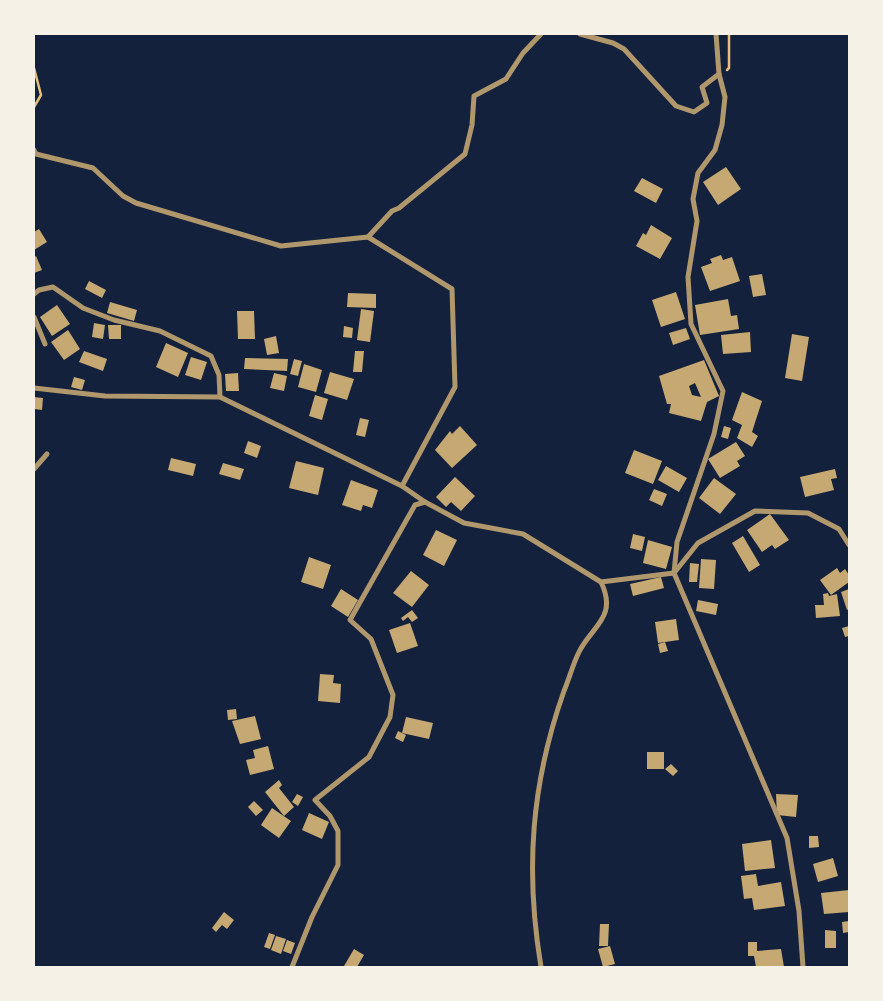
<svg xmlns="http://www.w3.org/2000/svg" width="883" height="1001" font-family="'Nunito Sans',sans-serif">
  <rect width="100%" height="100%" fill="#14213d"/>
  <g fill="#c6a872" fill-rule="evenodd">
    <path d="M726,167L741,189L718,205L703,182Z"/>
    <path d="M642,178L663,189L656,203L634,191Z"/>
    <path d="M651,225L672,238L660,259L636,246L643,233L646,235Z"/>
    <path d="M39,229L47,242L34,250V232Z"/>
    <path d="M721,255L723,260L732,257L740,281L710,291L701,267L712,263L710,259Z"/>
    <path d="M36,256L42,270L34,273V257Z"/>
    <path d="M762,274L766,295L753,297L749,276Z"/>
    <path d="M89,281L106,290L102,298L85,289Z"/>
    <path d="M676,292L685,319L661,327L652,300Z"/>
    <path d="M348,293L376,294V308L347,307Z"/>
    <path d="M728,299L731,316L737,315L739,329L700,335L695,305Z"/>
    <path d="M110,302L137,310L134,321L107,313Z"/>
    <path d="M57,305L70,324L52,336L40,317Z"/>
    <path d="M361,309L374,311L370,342L357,340Z"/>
    <path d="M237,311H254L255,339H238Z"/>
    <path d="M94,323L105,325L103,339L92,337Z"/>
    <path d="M108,325H121V339H109Z"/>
    <path d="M344,326L353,328L352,338L343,337Z"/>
    <path d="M686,328L690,339L673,345L669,333Z"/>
    <path d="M68,330L80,349L64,360L51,342Z"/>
    <path d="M750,332L751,352L723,354L721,335Z"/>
    <path d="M792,334L809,337L802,381L785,378Z"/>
    <path d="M276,336L279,353L267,355L264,339Z"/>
    <path d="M166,343L188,353L178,377L156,367Z"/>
    <path d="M84,351L107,359L103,371L79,362Z"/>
    <path d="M355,351H364L362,372H353Z"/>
    <path d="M191,357L207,362L201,380L185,375Z"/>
    <path d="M245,358L288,359L287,371L244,369Z"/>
    <path d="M294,359L302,361L298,376L290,374Z"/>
    <path d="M704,360L719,396L707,402L701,421L669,413L671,404H667L659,376ZM695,383L701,397L692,395L689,386Z"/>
    <path d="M304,364L322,370L316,392L298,387Z"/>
    <path d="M330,372L354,379L347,400L324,393Z"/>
    <path d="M238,373L239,391H226L225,374Z"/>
    <path d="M274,373L287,376L284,391L270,388Z"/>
    <path d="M74,377L85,380L82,390L71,387Z"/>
    <path d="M742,392L762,401L752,432L758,436L752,447L737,438L742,425L732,420Z"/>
    <path d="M315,395L328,399L322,420L309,416Z"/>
    <path d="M34,397L43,398L42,410L34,409Z"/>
    <path d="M360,418L369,420L365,437L356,435Z"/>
    <path d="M460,426L477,445L452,468L435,450L450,431L452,434Z"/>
    <path d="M724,426L731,428L728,439L721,437Z"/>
    <path d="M248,441L261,446L257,458L244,453Z"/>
    <path d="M736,442L745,456L737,461L740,466L720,478L708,459Z"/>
    <path d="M634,450L662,461L653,484L625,473Z"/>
    <path d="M171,458L196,464L193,476L168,470Z"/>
    <path d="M296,461L324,468L318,495L289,488Z"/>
    <path d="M223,463L244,469L240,480L219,474Z"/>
    <path d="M666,466L687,478L679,492L658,480Z"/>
    <path d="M835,469L837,478L831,479L834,490L805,497L800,477Z"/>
    <path d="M455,477L475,496L461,511L451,502L446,507L436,497Z"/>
    <path d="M714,478L736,494L720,514L699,498Z"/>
    <path d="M351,480L378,490L372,508L363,505L361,511L342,505Z"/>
    <path d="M654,489L667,494L662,506L649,500Z"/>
    <path d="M770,514L789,540L775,549L772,545L762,552L747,530Z"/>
    <path d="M436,530L457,540L444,566L423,555Z"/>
    <path d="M633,534L645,537L642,551L630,548Z"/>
    <path d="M743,536L760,565L749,572L732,543Z"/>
    <path d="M648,540L672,547L666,569L643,563Z"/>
    <path d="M309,557L331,565L323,589L301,582Z"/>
    <path d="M701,559L716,560L714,589L699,588Z"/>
    <path d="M690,563L699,564L697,582H689Z"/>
    <path d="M837,568L840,573L845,569L849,575V582L831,595L820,580Z"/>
    <path d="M411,571L429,585L412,607L393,593Z"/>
    <path d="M661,577L664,588L633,596L630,584Z"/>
    <path d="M341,589L358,600L348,617L331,606Z"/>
    <path d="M849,589V609L847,610L841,592Z"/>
    <path d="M828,593L829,596L837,594L840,616L816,618L815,605H824L823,594Z"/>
    <path d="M698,600L718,604L716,615L696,611Z"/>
    <path d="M412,610L418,618L412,622L408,617L403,621L401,618Z"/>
    <path d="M676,619L679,640L658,643L655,622Z"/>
    <path d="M410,623L418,646L397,653L389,630Z"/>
    <path d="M849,626V636L845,637L842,628Z"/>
    <path d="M665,642L668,651L660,653L658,644Z"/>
    <path d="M320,674L334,675L333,683L341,684L340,703L318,701Z"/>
    <path d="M236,709L237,719L228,720L227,710Z"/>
    <path d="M255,716L261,739L240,744L232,721Z"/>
    <path d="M406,717L433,723L429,739L402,733Z"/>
    <path d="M398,731L406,735L403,742L395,738Z"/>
    <path d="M268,746L274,769L250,775L246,760L255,758L253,750Z"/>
    <rect x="647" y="752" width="17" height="17"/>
    <path d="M671,764L678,771L673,776L665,769Z"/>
    <path d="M279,780L282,785L279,788L294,807L284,816L265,792Z"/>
    <path d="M297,794L303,797L298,806L292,802Z"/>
    <path d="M776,794L798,795L796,817L777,815Z"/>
    <path d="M254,801L263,810L256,816L248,807Z"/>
    <path d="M272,808L291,821L279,838L261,825Z"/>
    <path d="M309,813L329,822L322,839L302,830Z"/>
    <path d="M809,836H818L819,847L809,848Z"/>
    <path d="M771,840L775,868L745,871L742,844Z"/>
    <path d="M833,858L838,876L818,882L813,864Z"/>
    <path d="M756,874L758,886L781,882L785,906L754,910L752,898L744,899L741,876Z"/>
    <path d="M849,890V912L824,914L821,893Z"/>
    <path d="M224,912L234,920L227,929L222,925L216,932L212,928Z"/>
    <path d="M849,921V932L843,933L842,922Z"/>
    <path d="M600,924H609L608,946H599Z"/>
    <path d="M825,930L836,931V948H825Z"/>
    <path d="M269,933L275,935L270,949L264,947Z"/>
    <path d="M276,936L286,939L281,954L271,950Z"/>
    <path d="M287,940L295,943L291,954L283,951Z"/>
    <path d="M748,942H757V951L781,949L784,967H756L754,956H748Z"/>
    <path d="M610,946L615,964L603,967L598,949Z"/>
    <path d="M354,949L364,955L357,967H346L344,966Z"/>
  </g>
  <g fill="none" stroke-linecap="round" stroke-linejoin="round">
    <g stroke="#e5c07b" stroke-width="2.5">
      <path d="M34,68L41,95L34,107"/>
      <path d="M727,70L729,68V34"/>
    </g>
    <g stroke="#b1986c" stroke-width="5">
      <path d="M580,34L613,43L624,49L676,106L694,112L707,103L702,87L719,74L716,34"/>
      <path d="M719,74L725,97L722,125L715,150L698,173L693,199L697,221L688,277L691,324L723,391L714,434L677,542L674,573L787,838L799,911L803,967"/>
      <path d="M34,150L36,154L93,168L123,196L136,203L281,246L368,237L452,289L455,387L402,486L220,397L105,396L34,388"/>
      <path d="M368,237L392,211L399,208L465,154L472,125L474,96L506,79L523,53L541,34"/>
      <path d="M34,294L39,290L53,287L83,308L114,320L160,331L211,356L219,375L220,397"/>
      <path d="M34,317L45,344"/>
      <path d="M34,469L47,454"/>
      <path d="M402,486L425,502L464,523L523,534L601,582C618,617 592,626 579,652C573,664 569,679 564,691C531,784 525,871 541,967"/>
      <path d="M601,582L674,573L698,543L755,511L808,513L839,529L849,545"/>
      <path d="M292,967L312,917L338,865V831L330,816L315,800L369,757L390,717L393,695L371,639L350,620L415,505L425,502"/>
    </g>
  </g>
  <rect width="883" height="1001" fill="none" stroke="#f6f1e7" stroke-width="70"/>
</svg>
